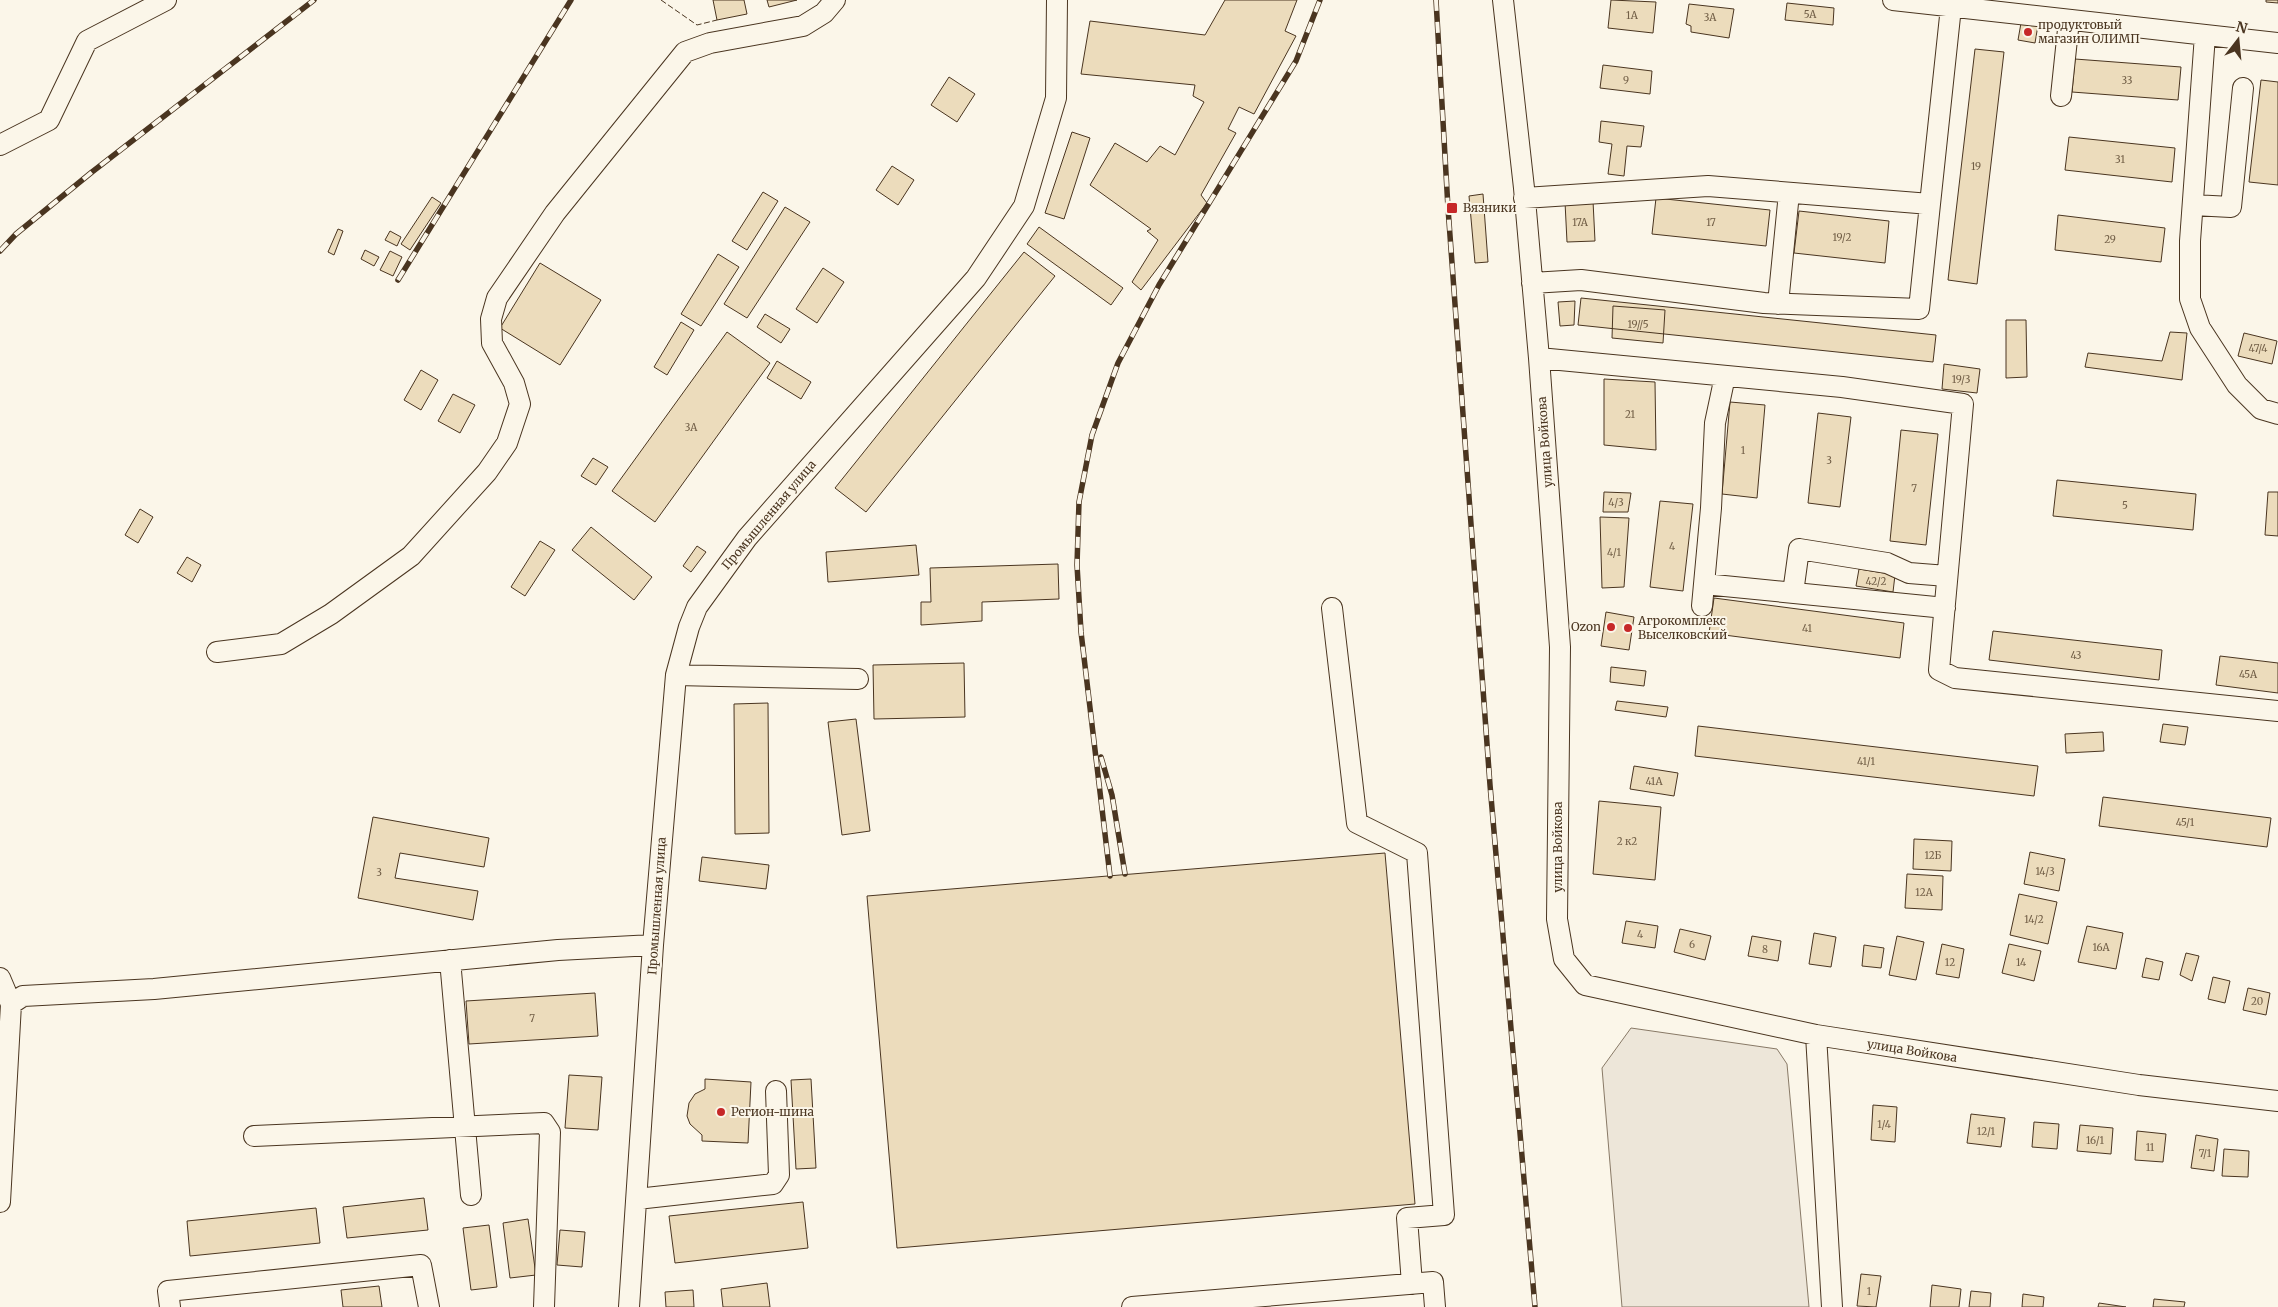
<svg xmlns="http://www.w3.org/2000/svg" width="2278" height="1307" font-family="Merriweather,serif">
	<rect width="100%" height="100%" fill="#fbf6e9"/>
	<path fill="#ede6d9" stroke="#887966" d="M1631,1028L1777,1049L1787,1064L1809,1307H1622L1602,1068Z"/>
	<path fill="#ecdcbc" stroke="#4a3520" d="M713,0H744L747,14L717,20Z
		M767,0H797L769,7Z
		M1225,0H1297L1285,31L1296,36L1254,114L1239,107L1228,129L1236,133L1201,195L1207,203L1141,290L1132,282L1158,240L1147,231L1151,229L1090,185L1115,143L1147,162L1160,146L1175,155L1204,102L1193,96L1195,85L1081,74L1090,21L1205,35Z
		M1611,0L1656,2L1653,33L1608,28Z
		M2266,0H2278V3L2266,2Z
		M1787,3L1834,8L1833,25L1785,20Z
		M1689,4L1734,9L1729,38L1691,32V26L1686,24Z
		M2021,23L2038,25L2035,43L2018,40Z
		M1975,49L2004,52L1977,284L1948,280Z
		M2075,59L2181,67L2178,100L2072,92Z
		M1603,65L1652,71L1650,94L1600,88Z
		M949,77L975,94L957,122L931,105Z
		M2261,80L2278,82V185L2249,182Z
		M1601,121L1644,126L1641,147L1627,146L1624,176L1608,174L1612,144L1599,142Z
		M1072,132L1090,138L1064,219L1045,213Z
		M2069,137L2175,148L2172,182L2065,170Z
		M892,166L914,180L898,205L876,190Z
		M763,192L778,201L747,250L732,241Z
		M1483,194L1488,262L1475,263L1469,196Z
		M432,197L441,203L410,250L401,244Z
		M1656,198L1770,210L1766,246L1652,234Z
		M1593,201L1595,241L1567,242L1565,202Z
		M785,207L810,222L747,318L724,304Z
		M1799,211L1889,221L1885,263L1794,253Z
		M2058,215L2165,228L2161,262L2055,250Z
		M1039,227L1123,288L1111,305L1027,244Z
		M338,229L343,231L334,255L328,252Z
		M390,231L401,237L397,246L385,240Z
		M365,250L379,257L374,266L361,259Z
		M390,251L402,257L393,276L380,270Z
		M1024,252L1055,276L866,512L835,488Z
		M718,254L739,267L701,326L681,314Z
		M540,263L601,300L560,365L500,328Z
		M823,268L844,282L817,323L796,309Z
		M1581,298L1936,335L1933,362L1578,325Z
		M1575,301L1574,325L1560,326L1558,302Z
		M1613,306L1665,310L1663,343L1612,338Z
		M765,314L790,329L781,343L757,327Z
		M2006,320H2026L2027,377L2006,378Z
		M681,322L694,330L667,375L654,367Z
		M727,332L770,363L655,522L612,491Z
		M2170,332L2187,333L2182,380L2085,367L2088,353L2162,361Z
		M2244,333L2277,341L2272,364L2238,356Z
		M777,361L811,382L801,399L767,378Z
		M1944,364L1980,369L1977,393L1942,389Z
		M421,370L438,380L421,410L404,400Z
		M1604,379L1655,382L1656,450L1604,445Z
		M453,394L475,405L460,433L438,421Z
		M1730,402L1765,405L1757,498L1722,494Z
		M1818,413L1851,417L1840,507L1808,503Z
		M1901,430L1938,434L1926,545L1890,541Z
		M593,458L608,467L596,485L581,476Z
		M2057,480L2196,494L2193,530L2053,516Z
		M1604,492L1631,493L1628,512H1603Z
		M2268,492H2278V536L2265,535Z
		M1660,501L1693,504L1683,591L1650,587Z
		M140,509L153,517L138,543L125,535Z
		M1600,517L1629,518L1624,587L1602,588Z
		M591,527L652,577L634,600L572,550Z
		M540,541L555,550L525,596L511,587Z
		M916,545L919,575L828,582L826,552Z
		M697,546L706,552L691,572L683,566Z
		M187,557L201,565L192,582L177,573Z
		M1058,564L1059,599L982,602V621L921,625V602H931L930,568Z
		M1859,569L1895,575L1893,592L1856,586Z
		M1714,598L1904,623L1900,658L1709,633Z
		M1606,612L1634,617L1629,650L1601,646Z
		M1993,631L2162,650L2159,680L1989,660Z
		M2220,656L2278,663V693L2216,685Z
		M964,663L965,717L874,719L873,665Z
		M1611,667L1646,671L1644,686L1610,682Z
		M1617,701L1668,707L1666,717L1615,710Z
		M768,703L769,833L735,834L734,704Z
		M856,719L870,831L842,835L828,722Z
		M2163,724L2188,727L2185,745L2160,742Z
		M1698,726L2038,766L2034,796L1695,756Z
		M2103,732L2104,751L2066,753L2065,734Z
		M1634,766L1678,773L1674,796L1630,789Z
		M2103,797L2271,818L2267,847L2099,826Z
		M1599,801L1661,807L1655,880L1593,874Z
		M373,817L489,838L484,867L400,853L395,878L478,891L473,920L358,898Z
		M1914,839L1952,841L1951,871L1913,869Z
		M2030,852L2065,859L2059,891L2024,884Z
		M1385,853L1415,1204L897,1248L867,896Z
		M702,857L769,865L766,889L699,881Z
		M1907,874L1943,876L1942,910L1905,908Z
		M2019,894L2057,902L2048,944L2010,935Z
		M1626,921L1658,926L1655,948L1622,943Z
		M2087,926L2123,933L2116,969L2078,962Z
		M1680,929L1711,936L1705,960L1674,952Z
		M1814,933L1836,937L1831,967L1809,964Z
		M1752,936L1781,941L1778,961L1748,956Z
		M1897,936L1924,942L1916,980L1889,975Z
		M1942,944L1964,949L1959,978L1936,974Z
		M2009,944L2041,951L2034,981L2002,973Z
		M1864,945L1884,948L1881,968L1862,966Z
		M2186,953L2199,956L2192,981L2180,975Z
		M2146,958L2163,962L2159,980L2142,977Z
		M2213,977L2230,981L2225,1003L2208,999Z
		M2248,988L2270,993L2266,1015L2243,1010Z
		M595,993L598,1036L469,1044L466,1001Z
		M569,1075L602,1077L598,1130L565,1128Z
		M705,1079L751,1082L748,1143L702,1141V1135L690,1124L687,1116L689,1103L695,1094L705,1089Z
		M811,1079L816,1168L796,1169L791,1080Z
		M1873,1105L1897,1107L1895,1142L1871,1140Z
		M1971,1114L2005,1118L2001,1147L1967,1143Z
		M2034,1122L2059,1124L2057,1149L2032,1147Z
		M2080,1125L2113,1128L2111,1154L2077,1151Z
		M2137,1131L2166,1134L2163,1162L2135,1160Z
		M2196,1135L2218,1139L2214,1171L2191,1168Z
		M2224,1149L2249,1151L2248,1177L2222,1176Z
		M424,1198L428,1230L347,1238L343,1207Z
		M803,1202L808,1248L675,1263L669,1216Z
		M316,1208L320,1243L190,1256L187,1221Z
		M528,1219L536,1275L510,1278L503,1223Z
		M489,1225L497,1287L471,1290L463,1228Z
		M560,1230L585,1232L582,1267L557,1265Z
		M1861,1274L1881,1276L1876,1307L1857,1306Z
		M767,1283L770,1307H723L721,1289Z
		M1932,1285L1961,1289L1959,1307H1930Z
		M379,1286L382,1307H343L341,1290Z
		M693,1290L694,1307H666L665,1292Z
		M1971,1291L1991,1293L1990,1307H1969Z
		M2023,1294L2044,1297L2043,1307H2022Z
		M2154,1299L2185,1302L2184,1307H2153Z
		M2099,1303L2126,1307H2098Z"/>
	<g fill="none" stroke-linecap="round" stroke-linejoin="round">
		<defs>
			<path id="minor" d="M1503,0L1524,188L1539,358L1560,647L1557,919L1564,959L1585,985L1816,1035L2139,1085L2278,1101
				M1893,0L2278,43
				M2205,35L2190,241V299L2200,328L2237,385L2261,409L2278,414
				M2061,96L2069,20
				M0,145L49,120L87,41L166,0
				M1524,198L1708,186L1930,204L1951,7
				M2193,205L2231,207L2243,88
				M1532,283L1581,280L1764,303L1919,309L1930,204
				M1778,304L1789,193
				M1539,358L1842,387L1963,404L1939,670L1955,678L2278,711
				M1704,584L1945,608
				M1793,593L1799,549L1887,563L1909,573L1947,576
				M1702,606L1711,508L1715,423L1725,376
				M1332,608L1357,823L1417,853L1444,1215L1407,1218L1412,1284
				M217,652L281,644L331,614L411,556L487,472L507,443L520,404L514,383L492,343L491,319L497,298L555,213L685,52L710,43L803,26L824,13L835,0
				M676,675L858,679
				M450,960L471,1195
				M0,978L11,1004
				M1816,1035L1832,1307
				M254,1136L544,1123L550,1132L544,1307
				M637,1199L773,1184L779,1175L776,1091
				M0,1202L11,1004L23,996L154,989L558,950L653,945
				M170,1307L168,1291L421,1265L429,1307
				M629,1307L653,945L676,675L689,627L697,607L747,538L976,278L1024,206L1056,98L1057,0
				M1132,1307L1433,1282L1435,1307"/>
		</defs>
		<use href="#minor" stroke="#4a3520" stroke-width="22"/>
		<use href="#minor" stroke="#fbf6e9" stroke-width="20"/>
		<defs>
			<path id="rail" d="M1436,0L1448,208L1490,785L1535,1307
				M0,251L16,234L92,172L314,0
				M398,280L571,0
				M1101,757L1112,795L1125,874
				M1110,876L1081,632L1077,565L1079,502L1092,435L1118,363L1159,285L1296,61L1320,0"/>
		</defs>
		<use href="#rail" stroke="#4a3520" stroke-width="5.5"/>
		<use href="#rail" stroke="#fbf6e9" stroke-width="4" stroke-dasharray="11" stroke-linecap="butt"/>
		<path stroke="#4a3520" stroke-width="1" stroke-dasharray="6 2.5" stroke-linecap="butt" d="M661,0L697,25L717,20"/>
	</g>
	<g fill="#c62828" stroke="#fbf6e9" stroke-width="2">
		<circle cx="2028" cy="32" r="5"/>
		<rect x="1446" y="202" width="12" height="12" rx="2.5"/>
		<circle cx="1611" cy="627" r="5"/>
		<circle cx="1628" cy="628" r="5"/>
		<circle cx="721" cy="1112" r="5"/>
	</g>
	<g text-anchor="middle" stroke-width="4" stroke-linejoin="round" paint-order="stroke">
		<g font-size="10" fill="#725f47">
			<text x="1810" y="18">5А</text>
			<text x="1632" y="19">1А</text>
			<text x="1710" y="21">3А</text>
			<text x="1626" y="84">9</text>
			<text x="2127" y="84">33</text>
			<text x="2120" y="163">31</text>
			<text x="1976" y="170">19</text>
			<text x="1580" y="226">17А</text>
			<text x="1711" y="226">17</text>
			<text x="1842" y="241">19/2</text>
			<text x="2110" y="243">29</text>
			<text x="1638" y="328">19//5</text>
			<text x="2258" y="352">47/4</text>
			<text x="1961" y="383">19/3</text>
			<text x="1630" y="418">21</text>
			<text x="691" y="431">3А</text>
			<text x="1743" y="454">1</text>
			<text x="1829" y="464">3</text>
			<text x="1914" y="492">7</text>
			<text x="1616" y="506">4/3</text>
			<text x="2125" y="509">5</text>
			<text x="1672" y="550">4</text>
			<text x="1614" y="556">4/1</text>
			<text x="1876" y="585">42/2</text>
			<text x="1807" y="632">41</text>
			<text x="2076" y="659">43</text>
			<text x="2248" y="678">45А</text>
			<text x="1866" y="765">41/1</text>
			<text x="1654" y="785">41А</text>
			<text x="2185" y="826">45/1</text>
			<text x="1627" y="845">2 к2</text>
			<text x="1933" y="859">12Б</text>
			<text x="2045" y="875">14/3</text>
			<text x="379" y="876">3</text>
			<text x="1924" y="896">12А</text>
			<text x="2034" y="923">14/2</text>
			<text x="1640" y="938">4</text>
			<text x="1692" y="948">6</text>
			<text x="2101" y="951">16А</text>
			<text x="1765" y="953">8</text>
			<text x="1950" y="966">12</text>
			<text x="2021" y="966">14</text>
			<text x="2257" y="1005">20</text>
			<text x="532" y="1022">7</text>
			<text x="1884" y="1128">1/4</text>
			<text x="1986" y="1135">12/1</text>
			<text x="2095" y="1144">16/1</text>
			<text x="2150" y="1151">11</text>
			<text x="2205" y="1157">7/1</text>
			<text x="1869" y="1295">1</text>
		</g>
		<g font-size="12" fill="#4a3520" stroke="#fbf6e9" text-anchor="start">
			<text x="2038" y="29">продуктовый<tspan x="2038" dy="14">магазин ОЛИМП</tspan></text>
			<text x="1463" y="212">Вязники</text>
			<text x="1638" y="625">Агрокомплекс<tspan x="1638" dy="14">Выселковский</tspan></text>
			<text x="1601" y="631" text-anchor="end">Ozon</text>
			<text x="731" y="1116">Регион-шина</text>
		</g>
		<g font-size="12" fill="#4a3520" stroke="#fbf6e9">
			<text transform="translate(1545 442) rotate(-94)" y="4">улица Войкова</text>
			<text transform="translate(769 515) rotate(-50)" y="4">Промышленная улица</text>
			<text transform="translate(1558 847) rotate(-90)" y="4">улица Войкова</text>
			<text transform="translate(657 906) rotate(-86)" y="4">Промышленная улица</text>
			<text transform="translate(1912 1051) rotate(9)" y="4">улица Войкова</text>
		</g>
	</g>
	<g transform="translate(2238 40) rotate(16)" stroke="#fbf6e9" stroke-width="4" paint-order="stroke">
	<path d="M0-4L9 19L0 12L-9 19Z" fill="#4a3520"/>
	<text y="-8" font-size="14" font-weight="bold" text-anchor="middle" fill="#4a3520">N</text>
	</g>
</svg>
